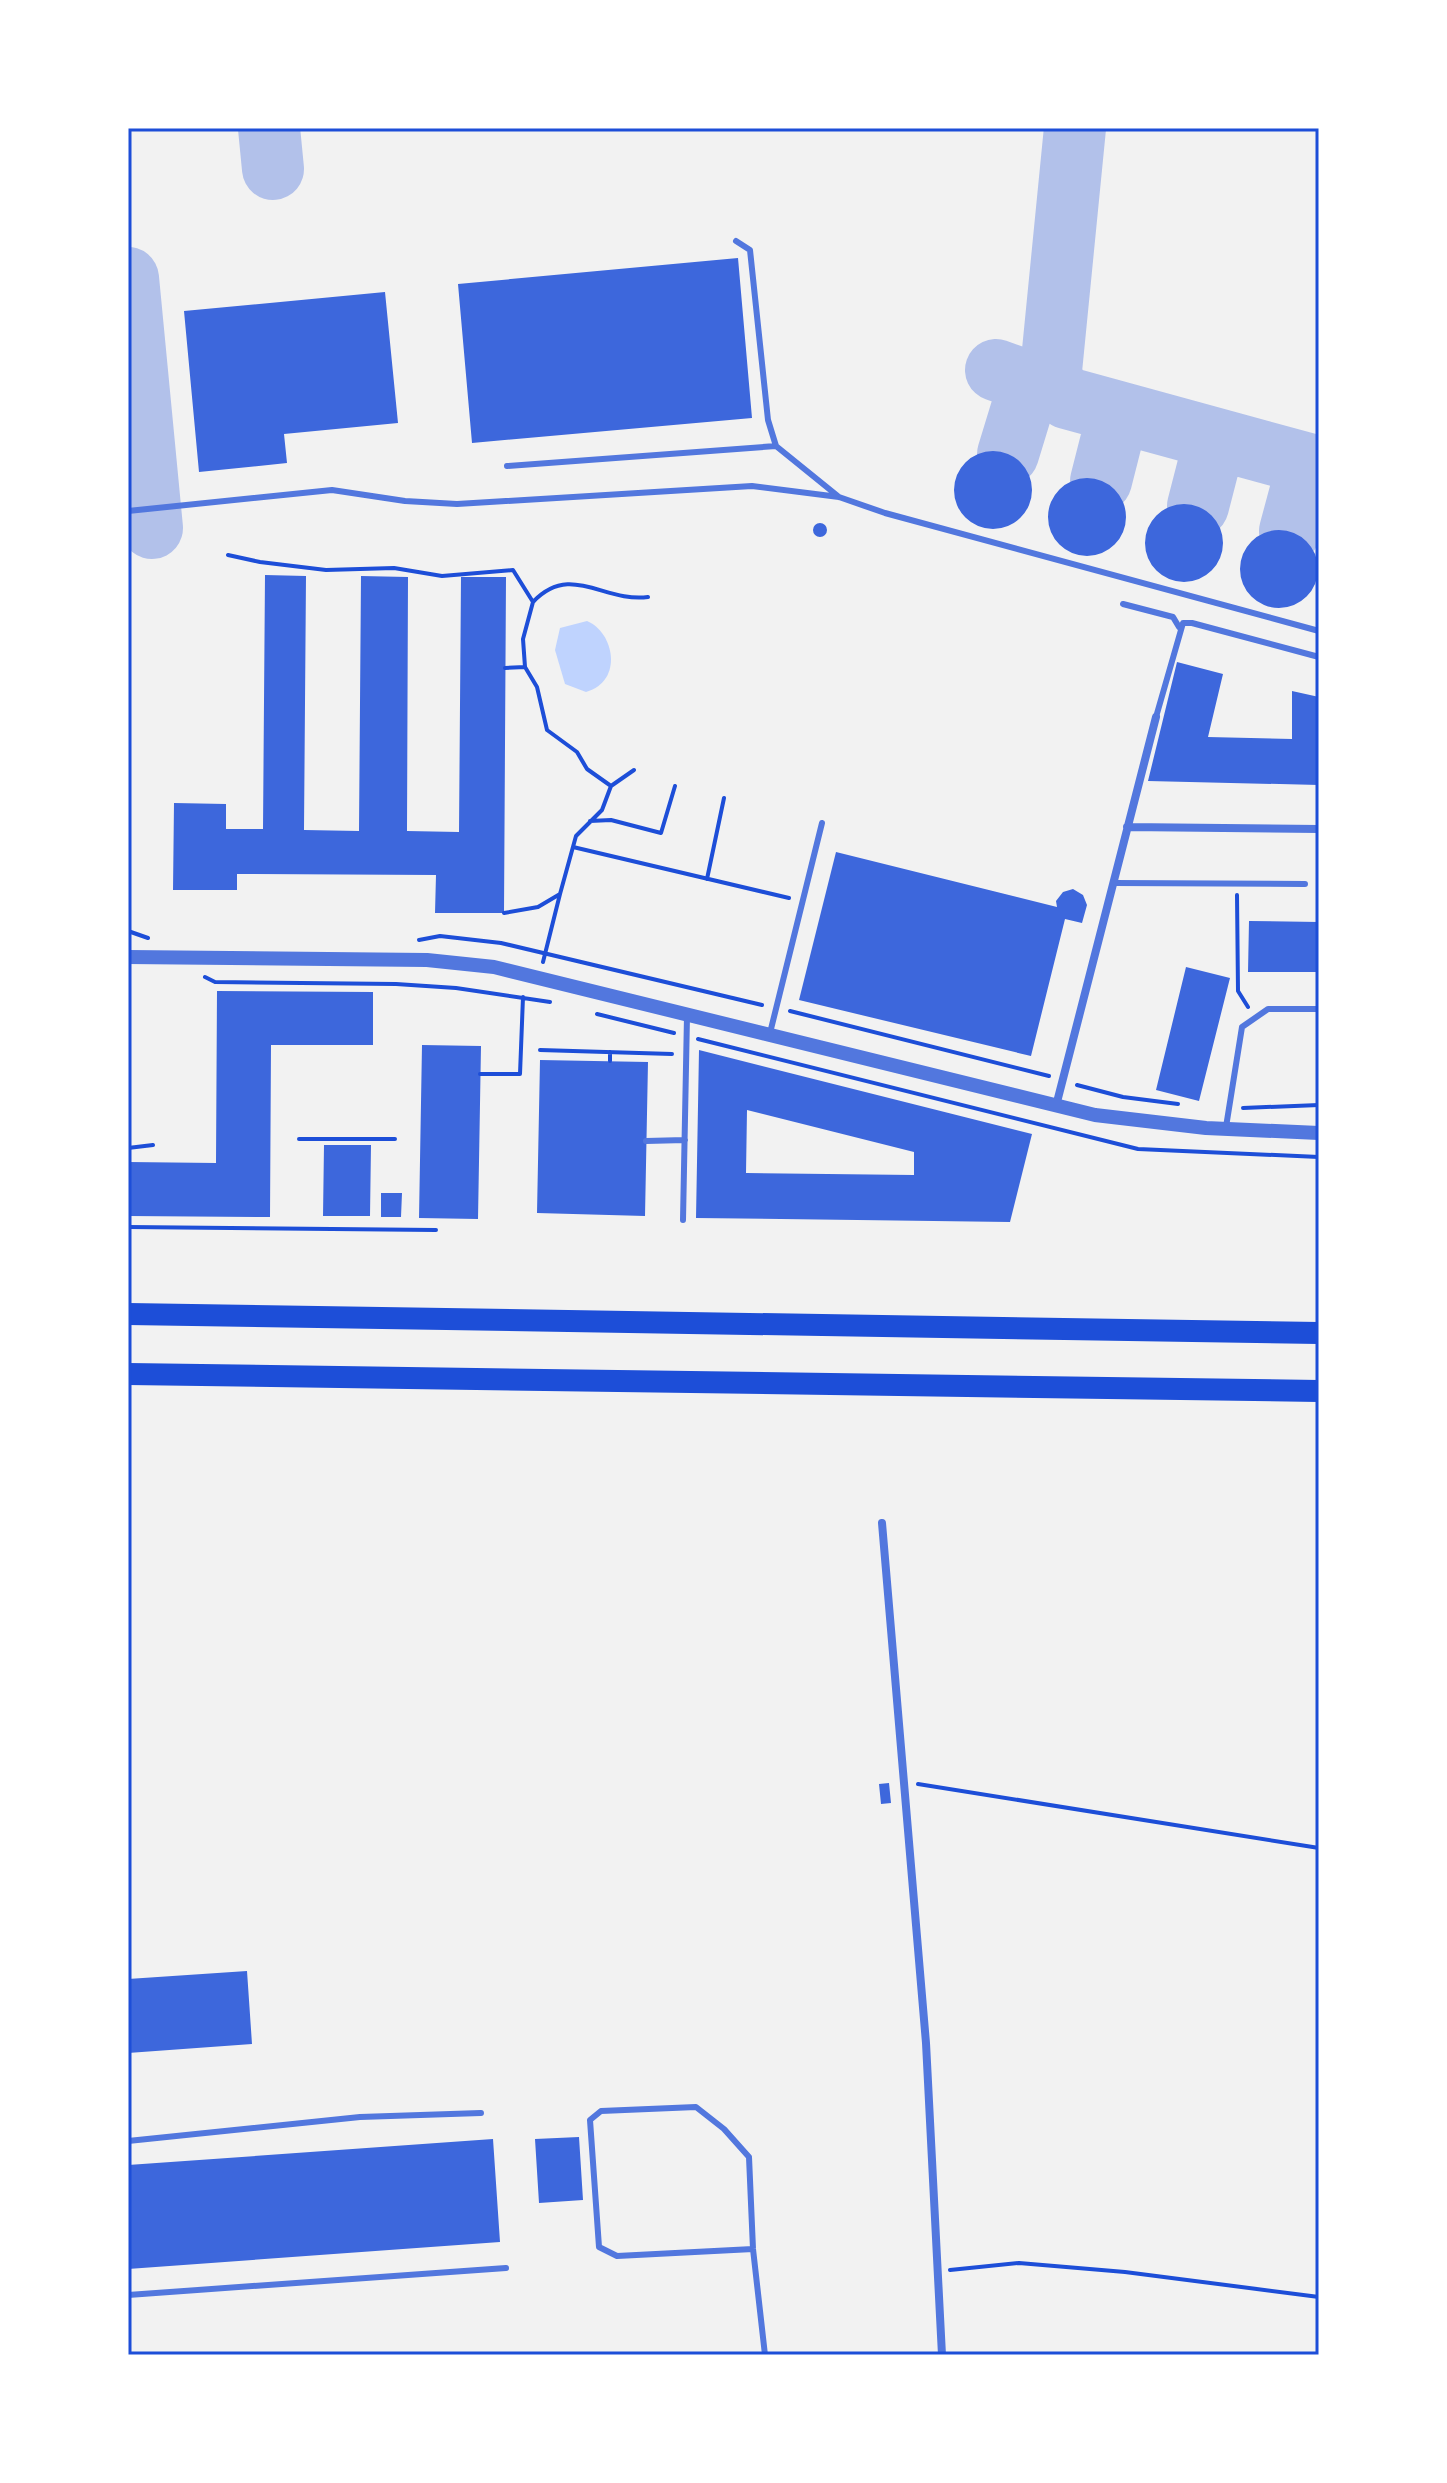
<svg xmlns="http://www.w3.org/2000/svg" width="1447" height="2483" font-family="'Noto Sans',sans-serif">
	<rect width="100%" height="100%" fill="#f2f2f2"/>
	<path fill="#bfd3fe" d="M587,621C614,632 624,681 586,692L565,684L555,650L560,628Z"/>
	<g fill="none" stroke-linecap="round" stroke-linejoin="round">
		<path stroke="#b2c1ea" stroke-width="62" d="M269,128L273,169
			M128,278L152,528
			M996,370L1030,382L1050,381L1067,398L1319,467
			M1050,381L1075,128
			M1008,454L1030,382
			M1101,481L1118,414
			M1198,506L1215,440
			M1290,531L1308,464"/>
	</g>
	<path fill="#3d67dc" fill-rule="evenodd" d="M738,258L752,418L472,443L458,284Z
		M385,292L398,423L284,434L287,463L199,472L184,311Z
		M954 490a39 39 0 1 1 78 0a39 39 0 1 1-78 0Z
		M1048 517a39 39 0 1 1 78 0a39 39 0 1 1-78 0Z
		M1145 543a39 39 0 1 1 78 0a39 39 0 1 1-78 0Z
		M813 530a7 7 0 1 1 14 0a7 7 0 1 1-14 0Z
		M1240 569a39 39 0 1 1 78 0a39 39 0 1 1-78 0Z
		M265,575L306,576L304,830L359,831L361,576L408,577L407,831L459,832L461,577H506L504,913H435L436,875L237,874V890H173L174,803L226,804V829H263Z
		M1177,662L1223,674L1208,737L1292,739V691L1319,697V785L1148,781Z
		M836,852L1057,907L1056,901L1063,892L1073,889L1083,895L1087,905L1082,923L1065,919L1031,1056L799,1000Z
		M1249,921L1319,922V972H1248Z
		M1186,967L1230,978L1199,1101L1156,1090Z
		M217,991L373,992V1045H271L270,1217L128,1216V1162L216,1163Z
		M422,1045L481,1046L478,1219L419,1218Z
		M699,1050L1032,1134L1010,1222L696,1218ZM747,1110L914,1152V1175L746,1173Z
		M540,1060L648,1062L645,1216L537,1213Z
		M324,1145H371L370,1216H323Z
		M381,1193H402L401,1217H381Z
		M889,1783L891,1803L881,1804L879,1784Z
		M247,1971L252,2044L128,2053V1979Z
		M579,2137L583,2200L539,2203L535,2139Z
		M493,2139L500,2242L128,2269V2165Z"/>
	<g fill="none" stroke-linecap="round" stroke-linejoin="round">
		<path stroke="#1d4ed8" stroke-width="4" d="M228,555L260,562L326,570L394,568L442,576L513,570L533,602L523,639L525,667L505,668
			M533,602C571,562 604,603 648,597
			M611,786L634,770
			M590,821L611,820L661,833L675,786
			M573,847L789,898
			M707,879L724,798
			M1237,895L1238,991L1248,1007
			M504,913L538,907L560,894L576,836L602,810L611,786L587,769L577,752L547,730L537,687L525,667
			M128,931L148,938
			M419,940L440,936L501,943L762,1005
			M543,962L560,894
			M205,977L215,982L396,984L456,988L550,1002
			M790,1011L1049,1076
			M597,1014L674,1033
			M698,1039L1138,1149L1319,1157
			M540,1050L672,1054
			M610,1052V1061
			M480,1074H520L523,997
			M1077,1085L1123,1097L1178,1104
			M1243,1108L1319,1105
			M299,1139H395
			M128,1148L153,1145
			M128,1227L436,1230
			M918,1784L1319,1848
			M950,2270L1019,2263L1125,2272L1319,2297"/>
		<path stroke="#5277de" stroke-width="6" d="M736,241L750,250L768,420L776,446
			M507,466L776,446L839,497
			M128,511L332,490L405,501L457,504L752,486L839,497L885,513L1319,631
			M1123,604L1173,617L1179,627
			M1156,717L1183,623H1192L1319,657
			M1114,883L1305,884
			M770,1033L822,823
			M1226,1127L1242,1027L1268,1009H1319
			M646,1141L685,1140
			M683,1220L687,1016
			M128,2141L360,2117L481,2113
			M753,2249L617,2256L599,2247L590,2120L601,2111L696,2107L724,2129L749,2157L753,2249L765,2355
			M128,2295L506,2268"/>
		<path stroke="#5277de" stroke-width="8" d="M1127,827L1319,829
			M1056,1106L1156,717
			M882,1523L926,2043L942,2355"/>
		<path stroke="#5277de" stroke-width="14" d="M128,957L427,960L494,967L1095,1115L1206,1128L1319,1133"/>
		<path stroke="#1d4ed8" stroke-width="22" d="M128,1314L1319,1333
			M128,1374L1319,1391"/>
	</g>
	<rect width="1447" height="2483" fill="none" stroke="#ffffff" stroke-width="260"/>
	<rect x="130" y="130" width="1187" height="2223" fill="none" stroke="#1d4ed8" stroke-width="3"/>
</svg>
